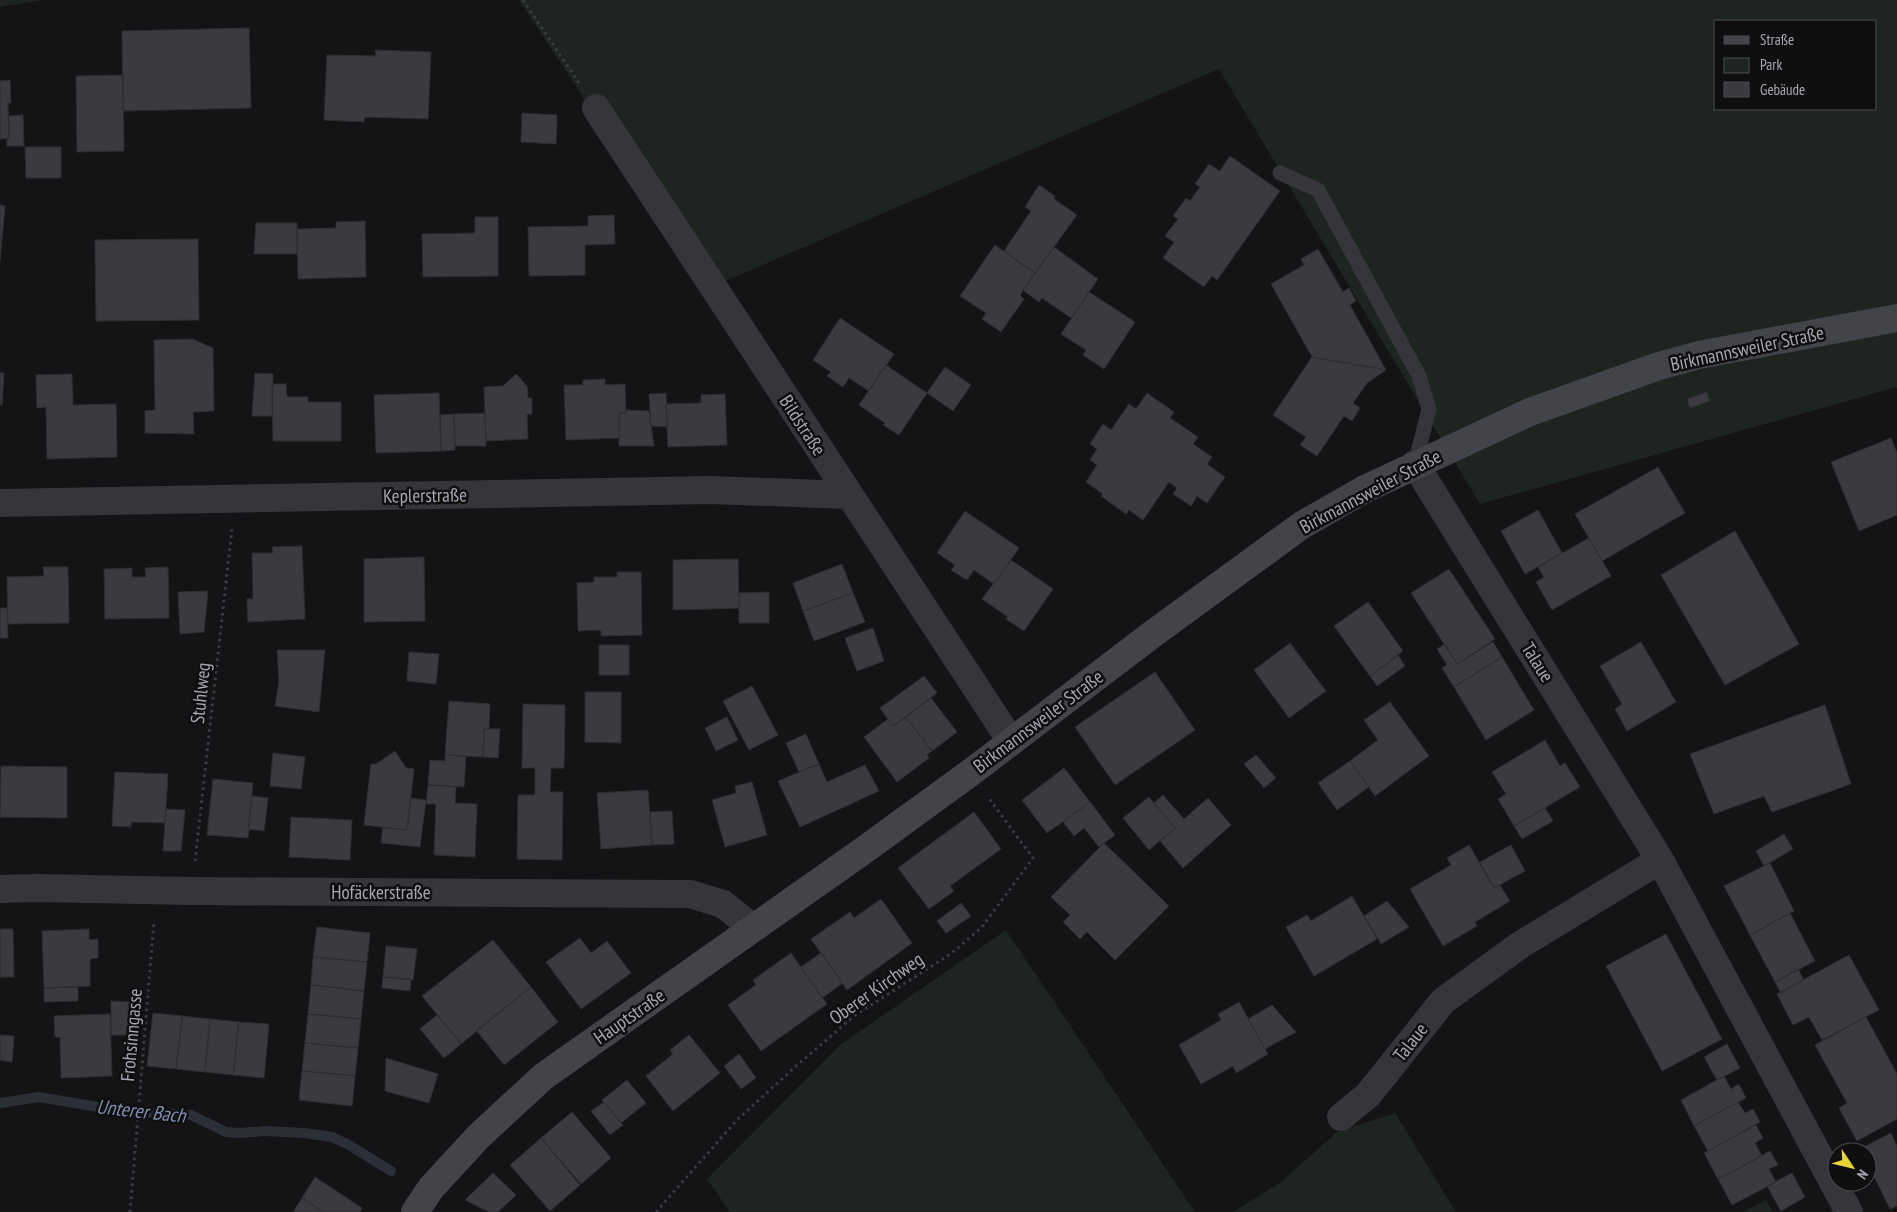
<svg xmlns="http://www.w3.org/2000/svg" width="1897" height="1212" font-family="'PT Sans Narrow',sans-serif">
	<rect width="100%" height="100%" fill="#141315"/>
	<path fill="#1e2520" fill-rule="evenodd" d="M0,0H44L0,7Z
		M519,0H1897V387L1480,504L1219,69L709,288ZM1716,21H1876V109H1716Z
		M1006,930L1195,1212H730L707,1179L840,1045Z
		M1395,1113L1456,1212H1233L1281,1182L1337,1132Z
		M1766,1200L1773,1212H1743Z"/>
	<g fill="none" stroke-linecap="round" stroke-linejoin="round">
		<path stroke="#2a2f38" stroke-width="10" d="M0,1103L39,1097L122,1111L191,1115L226,1132L239,1133L266,1131L304,1133L332,1137L349,1145L391,1171"/>
	</g>
	<path fill="#3b3b3f" stroke="#2e2e31" d="M249,28L251,108L123,111L122,31Z
		M375,50L431,52L428,119L365,117L364,122L324,120L327,55L376,56Z
		M123,75L124,151L77,152L76,76Z
		M10,80L11,103H8L9,138L0,139V81Z
		M522,113L557,115L556,144L521,142Z
		M23,115L24,146H7V138H9V116Z
		M25,147H61V178H26Z
		M1230,156L1280,191L1217,280L1212,276L1204,287L1163,258L1174,242L1165,236L1178,219L1173,216L1186,198L1190,201L1200,187L1195,184L1209,164L1220,171Z
		M1039,185L1055,196L1054,199L1077,215L1035,273L1004,251L1031,211L1025,207Z
		M0,205L5,206L0,261Z
		M614,215L615,244L585,245V275L529,276L528,227L588,226V216Z
		M475,217H498V276L423,277L422,234L475,233Z
		M365,221L366,277L298,279L297,229L336,228V222Z
		M256,223H297V254H254Z
		M198,239L199,320L96,321L95,240Z
		M995,245L1035,273L1020,295L1024,299L1001,332L982,319L986,313L960,296Z
		M1054,247L1098,279L1071,318L1042,298L1039,302L1023,290Z
		M1318,249L1343,292L1349,288L1356,301L1350,305L1386,370L1312,357L1271,284L1304,265L1301,259Z
		M1089,292L1135,322L1104,369L1083,355L1086,350L1061,334Z
		M840,318L894,354L869,391L849,378L843,387L827,376L831,372L813,360Z
		M192,339L213,348L214,411L193,412L194,434L145,433V411L155,410L154,340Z
		M1312,357L1386,370L1367,383L1353,403L1360,408L1352,421L1344,416L1317,456L1300,445L1306,437L1273,415Z
		M886,365L927,393L899,435L883,425L885,423L859,405Z
		M945,367L971,385L953,411L927,393Z
		M0,373H4L2,405H0Z
		M255,373L273,374L272,416H252Z
		M72,374L73,405L116,404L117,457L47,459L46,407L37,408L36,375Z
		M516,374L527,386L528,398H532V414H527L528,439L486,441L484,387L503,386Z
		M605,379V385L625,384L626,413H619L620,438L566,440L564,385H583V380Z
		M272,384H286L287,397H308V402H341V441H273Z
		M1707,392L1710,401L1690,408L1687,399Z
		M439,393L441,451L376,453L374,395Z
		M666,393L667,427L651,426L649,394Z
		M1147,393L1174,412L1170,418L1198,437L1193,444L1212,457L1207,464L1225,477L1207,503L1197,496L1191,506L1173,494L1177,488L1169,482L1143,520L1129,510L1126,514L1101,496L1103,494L1086,482L1097,465L1090,460L1097,449L1090,444L1103,424L1111,430L1129,404L1136,409Z
		M725,394L727,445L668,447L666,404L701,403V395Z
		M626,410L649,411L654,446H619V413H626Z
		M485,413L486,446H455L454,414Z
		M454,414L455,450L441,451L440,415Z
		M1891,438L1897,453V515L1859,531L1831,462Z
		M1658,467L1685,513L1602,561L1575,514Z
		M1538,510L1562,553L1525,574L1501,531Z
		M965,511L1019,548L994,584L974,570L967,580L951,570L955,565L937,553Z
		M1735,531L1799,644L1725,685L1661,575Z
		M1589,538L1611,576L1552,610L1536,582L1544,577L1538,567Z
		M302,546L305,619L248,622L247,599H253L252,553H273L272,547Z
		M424,557L425,621L364,622V559Z
		M738,559L739,608L673,610V560Z
		M1011,560L1053,589L1024,631L1006,619L1008,617L982,599Z
		M842,564L853,593L803,611L793,583Z
		M43,567H68L69,623L8,624L7,577L44,576Z
		M168,567L169,618L105,619L104,569L132,568V577H146L145,568Z
		M1449,569L1495,639L1457,664L1411,593Z
		M617,572H641L642,635L601,636V630L578,631L577,583L594,582V577H617Z
		M208,591L204,632L180,634L178,592Z
		M769,592V623H739V593Z
		M853,593L865,622L814,641L803,611Z
		M1368,602L1403,651L1370,676L1334,626Z
		M0,608H7L8,638H0Z
		M873,628L884,661L857,671L845,638Z
		M1493,642L1502,657L1454,687L1442,668L1447,665L1437,649L1445,644L1457,664Z
		M1641,642L1676,702L1627,731L1615,709L1622,704L1600,666Z
		M1290,643L1326,691L1289,718L1254,670Z
		M599,645H629V675H599Z
		M277,650H325L319,712L275,706L279,681Z
		M409,652L439,654L436,684L407,681Z
		M1398,655L1405,666L1377,686L1370,676Z
		M1502,657L1534,710L1486,740L1454,687Z
		M1155,672L1195,730L1115,785L1075,727Z
		M924,676L937,693L893,726L880,708Z
		M752,686L778,735L749,750L723,701Z
		M585,692H621V743L585,742Z
		M931,698L957,732L932,751L906,717Z
		M449,701L490,704L489,729H484L483,757L445,755Z
		M1390,702L1429,756L1375,796L1350,761L1378,740L1364,720Z
		M523,704L565,705L564,768H551L550,792H563L562,860L517,859L518,795H535V768H522Z
		M1825,705L1851,784L1772,812L1764,796L1714,814L1690,754Z
		M727,717L738,740L716,751L705,728Z
		M906,717L932,751L927,755L929,758L897,782L864,737L888,719L893,726Z
		M484,729H500L498,758L483,757Z
		M806,734L819,764L799,772L786,743Z
		M1545,740L1560,766L1565,763L1580,787L1514,826L1498,799L1506,794L1492,772Z
		M395,751L406,768L414,769L407,830L364,825L371,764H376Z
		M273,753L305,757L301,789L270,786Z
		M445,755L466,756L464,787L428,785L430,760L445,761Z
		M1256,755L1276,778L1264,788L1244,764Z
		M1350,761L1369,787L1337,810L1318,783Z
		M819,764L827,782L865,765L879,791L800,827L778,781Z
		M1,766L67,767V818L0,817Z
		M1064,768L1090,802L1047,833L1022,800Z
		M115,772L168,774L165,823L131,822V827L112,826Z
		M213,779L253,783L248,838L207,835Z
		M752,782L767,835L725,847L712,800L736,793L735,786Z
		M428,785L456,787L455,803L477,804L475,857L434,855L436,804H426Z
		M648,790L652,845L601,849L597,793Z
		M1163,795L1184,819L1208,798L1231,825L1183,868L1160,841L1175,828L1154,803Z
		M252,796L268,798L264,831L248,829Z
		M1149,797L1175,828L1149,850L1123,818Z
		M411,798L426,800L420,847L381,843L383,827L407,830Z
		M1090,802L1115,835L1099,847L1084,828L1074,836L1063,822Z
		M1545,808L1553,821L1522,839L1514,826Z
		M166,809L185,810L181,851H163Z
		M672,811L674,844L652,845L650,812Z
		M974,812L1001,849L950,886L954,891L929,909L898,868Z
		M291,817L352,820L350,860L289,857Z
		M1784,834L1793,849L1764,866L1756,851Z
		M1104,843L1169,906L1115,960L1087,932L1080,939L1063,922L1070,915L1051,897Z
		M1469,845L1494,888L1500,885L1510,901L1475,922L1477,926L1443,946L1410,889L1451,865L1447,858Z
		M1511,845L1525,871L1494,888L1480,862Z
		M1770,863L1794,911L1750,935L1724,886Z
		M1352,896L1377,939L1314,976L1286,927L1307,915L1311,921Z
		M881,899L912,943L847,990L811,939L850,912L854,918Z
		M1387,901L1409,927L1381,944L1364,916Z
		M961,903L971,916L946,933L937,921Z
		M1790,913L1815,961L1775,982L1750,935Z
		M317,927L370,933L367,962L313,957Z
		M0,929H13L14,977H0Z
		M89,929V940L98,939V958L90,959V986L44,988L42,931Z
		M1666,934L1722,1039L1662,1071L1606,966Z
		M580,938L591,953L607,941L631,973L581,1009L546,962Z
		M493,940L531,987L461,1044L422,996Z
		M386,946L417,949L413,980L383,977Z
		M791,953L827,1004L761,1051L728,1005L756,985L753,980Z
		M821,953L843,983L822,998L801,967Z
		M1849,955L1879,1010L1822,1040L1809,1017L1793,1025L1777,994Z
		M313,957L367,962L364,991L311,985Z
		M1798,969L1804,980L1781,993L1775,982Z
		M383,977L411,979L410,991L382,988Z
		M311,985L364,991L361,1019L308,1014Z
		M78,987V1001L44,1002V988Z
		M531,987L558,1022L504,1065L476,1030Z
		M111,1001L133,1002L130,1035H111Z
		M1239,1002L1268,1054L1236,1073L1233,1066L1201,1084L1179,1045L1221,1020L1218,1014Z
		M1272,1005L1296,1032L1265,1049L1248,1019Z
		M153,1013L182,1016L176,1069L147,1066Z
		M110,1014L112,1076L61,1078L60,1037H55L54,1016Z
		M308,1014L361,1019L358,1048L305,1043Z
		M437,1015L461,1044L444,1058L420,1029Z
		M182,1016L210,1019L205,1072L176,1069Z
		M1866,1017L1897,1074V1119L1857,1141L1839,1108L1847,1103L1815,1045Z
		M210,1019L239,1022L233,1075L205,1072Z
		M239,1022L269,1024L264,1078L233,1075Z
		M0,1035L14,1036L12,1062L0,1060Z
		M689,1035L720,1073L673,1111L646,1076L673,1054L670,1050Z
		M305,1043L358,1048L355,1076L302,1071Z
		M1727,1044L1740,1068L1717,1080L1704,1057Z
		M739,1054L756,1078L741,1089L724,1066Z
		M386,1058L438,1074L429,1103L385,1091Z
		M302,1071L355,1076L352,1106L299,1100Z
		M1724,1076L1731,1089L1739,1084L1746,1098L1694,1126L1681,1100Z
		M627,1080L646,1103L621,1123L602,1100Z
		M604,1102L623,1125L610,1135L591,1111Z
		M1738,1102L1745,1113L1753,1109L1760,1122L1708,1151L1694,1126Z
		M572,1112L611,1158L581,1184L541,1138Z
		M1756,1125L1763,1138L1755,1143L1762,1156L1718,1179L1704,1153Z
		M1891,1133L1897,1146V1206L1890,1209L1867,1162V1152H1862L1860,1149Z
		M541,1138L580,1185L550,1211L510,1165Z
		M1770,1151L1778,1165L1769,1169L1776,1182L1732,1205L1718,1179Z
		M493,1173L516,1195L498,1212H489L465,1200Z
		M1792,1173L1805,1197L1781,1211L1767,1186Z
		M315,1177L362,1208L360,1212H323L302,1198Z
		M302,1198L323,1212H293Z"/>
	<g fill="none" stroke-linecap="round" stroke-linejoin="round">
		<path stroke="#3b3b41" stroke-width="3" stroke-dasharray="2.5 4" stroke-linecap="butt" d="M523,0L579,83
			M195,861L232,529
			M130,1212L154,921
			M656,1212L736,1121L795,1067L854,1016L952,953L982,927L1033,858L988,797"/>
		<path stroke="#35353a" stroke-width="15" d="M1280,173L1318,190L1419,376L1429,409L1415,464"/>
		<path stroke="#35353a" stroke-width="28" d="M596,108L1011,741
			M1415,464L1660,860L1849,1212
			M0,503L711,490L849,495
			M0,889L37,888L192,891L690,894L723,904L753,928
			M1341,1117L1368,1095L1443,1001L1520,945L1660,860"/>
		<path stroke="#43434a" stroke-width="28" d="M415,1212L431,1188L479,1136L544,1076L867,848L970,773L1154,633L1302,525L1365,489L1530,412L1659,366L1699,355L1897,318"/>
	</g>
	<g text-anchor="middle" stroke-width="5" stroke-linejoin="round" paint-order="stroke">
		<g font-size="19" fill="#a6a7b5" stroke="#0f0f10">
			<text transform="translate(1747 348) rotate(-12)" y="7">Birkmannsweiler Straße</text>
			<text transform="translate(803 425) rotate(57)" y="7">Bildstraße</text>
			<text transform="translate(1370 491) rotate(-28)" y="7">Birkmannsweiler Straße</text>
			<text transform="translate(425 495) rotate(-1)" y="7">Keplerstraße</text>
			<text transform="translate(1538 662) rotate(58)" y="7">Talaue</text>
			<text transform="translate(200 693) rotate(-84)" y="7">Stuhlweg</text>
			<text transform="translate(1038 721) rotate(-37)" y="7">Birkmannsweiler Straße</text>
			<text x="381" y="899">Hofäckerstraße</text>
			<text transform="translate(876 988) rotate(-35)" y="7">Oberer Kirchweg</text>
			<text transform="translate(629 1016) rotate(-35)" y="7">Hauptstraße</text>
			<text transform="translate(131 1035) rotate(-85)" y="7">Frohsinngasse</text>
			<text transform="translate(1410 1042) rotate(-52)" y="7">Talaue</text>
		</g>
		<g font-size="20" font-style="italic" fill="#7e8daf" stroke="#0f0f10">
			<text transform="translate(141 1111) rotate(6)" y="7">Unterer Bach</text>
		</g>
	</g>
	<rect x="1714" y="20" width="162" height="90" fill="#0f0f10" stroke="#4b4c52"/>
	<rect x="1724" y="36" width="25" height="8" fill="#43434a" stroke="#4b4c52"/>
	<text x="1760" y="45" font-size="15" fill="#a6a7b5">Straße</text>
	<rect x="1724" y="58" width="25" height="15" fill="#1e2520" stroke="#4b4c52"/>
	<text x="1760" y="70" font-size="15" fill="#a6a7b5">Park</text>
	<rect x="1724" y="82" width="25" height="15" fill="#3b3b3f" stroke="#4b4c52"/>
	<text x="1760" y="95" font-size="15" fill="#a6a7b5">Gebäude</text>
	<g transform="translate(1852 1167) rotate(125)"><circle r="24" fill="#0f0f10" stroke="#4b4c52"/>
	<path d="M0-4L9 19L0 12L-9 19Z" fill="#ead537"/>
	<text y="-8" font-size="14" font-weight="bold" text-anchor="middle" fill="#a6a7b5">N</text>
	</g>
</svg>
